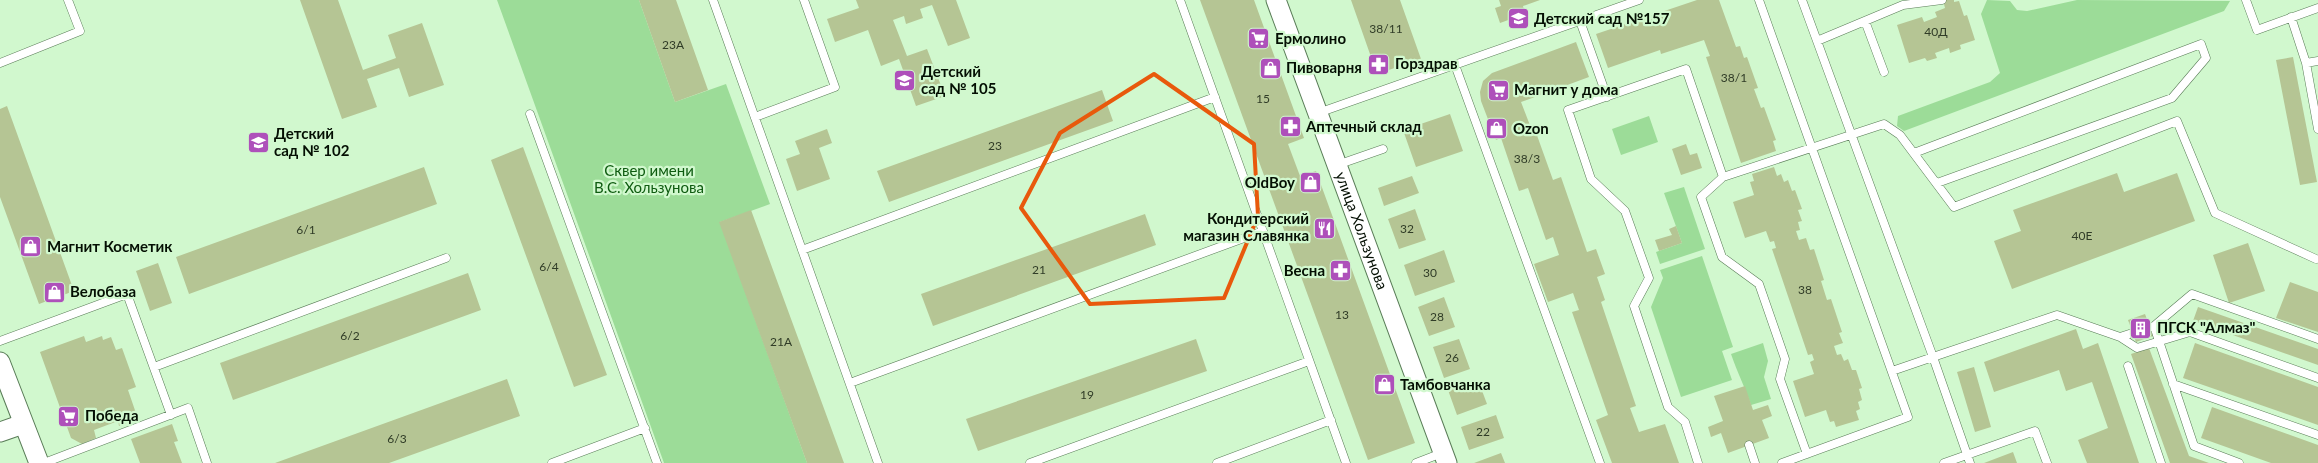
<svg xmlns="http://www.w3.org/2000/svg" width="2318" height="463" font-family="Lato,sans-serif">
	<rect width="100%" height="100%" fill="#d1f8ce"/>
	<path fill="#9cdc98" d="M497,0H639L675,102L726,84L770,204L720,222L807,463H664Z
		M1987,0L2010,1L2017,10L2027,11L2077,0L2230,1L2224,11L1904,131L1897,126L1898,116L1990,82L2000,73L1981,14Z
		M1649,116L1658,142L1621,155L1612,129Z
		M1684,187L1705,249L1660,264L1656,252L1682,243L1664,193Z
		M1702,256L1733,347L1722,351L1732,380L1681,397L1651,307L1663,278L1660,270Z
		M1763,343L1768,361L1764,377L1771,399L1751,405C1745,387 1737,372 1731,354Z"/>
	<path fill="#b5c594" d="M300,0H338L363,70L396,58L388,35L422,23L444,85L409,97L399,68L367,79L377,107L342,119Z
		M639,0H676L708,90L675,102Z
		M856,0H956L970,38L948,46L932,5L920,9L923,18L906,24L904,16L893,20L907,56L927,49L945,96L916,106L899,59L881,66L868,30L835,42L827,19L859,8Z
		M1200,0H1254L1304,138L1288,144L1300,176L1316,171L1415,443L1368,460Z
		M1351,0H1400L1421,59L1377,74Z
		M1499,0H1540L1523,6L1525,14L1500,23L1495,8L1501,6Z
		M1697,0H1719L1736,47L1740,46L1744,58L1747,57L1758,88L1754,89L1761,108L1764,107L1776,140L1773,141L1776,151L1741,163L1706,57L1710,56L1704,40L1661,54L1660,50L1608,68L1596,34Z
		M1943,0H1954V2L1959,1L1964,16L1967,15L1975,40L1960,45L1961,49L1950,53L1949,48L1935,53L1937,58L1927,61L1925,58L1909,63L1897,25L1922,17L1924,22L1937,17L1935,12L1945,8Z
		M1576,42L1589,77L1521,102L1531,128L1534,127L1553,180L1561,177L1587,252L1596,249L1605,274L1597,277L1605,300L1601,302L1636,406L1630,408L1639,432L1665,424L1679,463H1612L1596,420L1608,415L1572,312L1579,310L1573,293L1548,302L1534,264L1559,255L1553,237L1546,240L1528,188L1519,191L1501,138L1496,140L1481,101L1480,92L1483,81L1492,73Z
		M2293,57L2317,182L2300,185L2276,60Z
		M1102,90L1113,121L889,202L877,171Z
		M7,106L74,291L39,304L0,197V109Z
		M1450,114L1463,151L1416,167L1403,130Z
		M827,129L832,143L819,148L830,179L797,191L786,159L800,154L795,141Z
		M1686,144L1690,155L1697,153L1702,168L1681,175L1672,149Z
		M523,147L607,375L574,387L491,160Z
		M424,167L437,204L189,294L176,257Z
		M1774,167L1777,176L1781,174L1784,182L1788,180L1792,191L1795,190L1802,209L1798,210L1802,221L1798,222L1800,230L1796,231L1799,240L1806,238L1810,250L1814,249L1824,280L1821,281L1827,300L1831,299L1842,332L1839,333L1843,343L1834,346L1837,355L1841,354L1844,361L1848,359L1852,370H1856L1862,388L1859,389L1862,400L1858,402L1860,409L1856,411L1859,420L1836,427L1834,421L1830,422L1826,410L1805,417L1793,381L1814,374L1810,362L1814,360L1812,354L1808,355L1772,249L1776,248L1774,241L1770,242L1766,231L1745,238L1733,202L1754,195L1750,182L1754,181L1752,174Z
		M2117,173L2124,192L2177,173L2195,221L2012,289L1994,241L2021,231L2013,210Z
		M1412,176L1419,193L1384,206L1378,188Z
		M1415,209L1426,240L1399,249L1388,219Z
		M751,210L844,463H807L719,222Z
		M1145,214L1156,245L933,326L921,294Z
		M1676,226L1682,243L1659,251L1655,240L1672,235L1669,229Z
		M2248,243L2265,291L2229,303L2213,255Z
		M1444,250L1455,282L1415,296L1404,265Z
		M158,263L172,303L150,311L136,271Z
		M468,273L481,310L233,400L220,363Z
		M2290,282L2318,292V332L2276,318Z
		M1444,297L1455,327L1429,336L1418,307Z
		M2198,307L2318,349V365L2193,321Z
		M2145,314L2153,336L2136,342L2128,320Z
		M2076,329L2083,349L2098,343L2139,463H2087L2078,440L2108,428L2092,382L2066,391L2059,370L1994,392L1984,362Z
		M84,336L86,342L102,336L103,340L111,337L116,350L122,348L136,387L128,390L138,419L119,426L118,421L94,430L96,438L82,444L71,438L40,352Z
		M1196,339L1207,371L978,451L966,419Z
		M1459,339L1470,369L1444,378L1433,347Z
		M2195,343L2318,387V425L2183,378Z
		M2149,348L2189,456L2209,463H2170L2131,354Z
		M1974,367L1991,427L1975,432L1957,372Z
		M507,379L520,416L389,463H275Z
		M1478,380L1487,404L1457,415L1448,390Z
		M1745,386L1753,410L1768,405L1772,416L1762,420L1769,438L1728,453L1721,433L1711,437L1708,427L1723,421L1714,396Z
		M2212,407L2318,445V463H2271L2201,438Z
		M1496,415L1504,438L1469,450L1461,427Z
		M172,424L178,441L174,442L182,463H140L131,439Z
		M2013,452L2017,463H1984Z
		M1501,453L1505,463H1474Z"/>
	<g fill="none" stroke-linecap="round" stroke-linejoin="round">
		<defs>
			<path id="service" d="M713,0L878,463
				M1180,0L1346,463
				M1759,0L1908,417L1782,463
				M1802,0L1933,357L2057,315L2120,337L2137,348L2190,332L2318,378
				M2246,0L2257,30L2318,8
				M2291,17L2306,63
				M1580,21L1607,97
				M1865,21L1884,72
				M1817,41L1903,5L1942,0
				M2318,61L2306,63L2318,129
				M0,63L80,31L68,0
				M1455,65L1600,463
				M1318,113L1639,0
				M530,114L657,463
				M755,117L835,87L804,0
				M1914,153L2201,44L2206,58L2172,98L1937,183
				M1337,165L1383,149
				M802,250L1215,97
				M2120,337L2154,326
				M0,341L127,294L171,415
				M2128,366L2161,463
				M154,367L446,258
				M1892,371L1933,357L1970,463
				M850,383L1263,231
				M2173,384L2318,435
				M1749,445L1755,463
				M1807,454L1780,379L1785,359L1759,284L1722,257L1701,197L1723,177L1884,124L1900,135L1954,207L2177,121L2215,213L2316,259
				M44,463L188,408L207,463
				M552,463L645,428
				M1030,463L1309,361
				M1217,463L1331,420
				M1416,463L1442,453
				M1698,463L1685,422L1668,407L1634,306L1649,278L1625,211L1591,179L1568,110L1686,69L1723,177
				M1944,463L2035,431L2047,463
				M2239,463L2194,446L2154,326L2192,294L2318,339"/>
			<g id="tertiary">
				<path id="s1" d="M1276,0L1447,463"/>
				<path d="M0,362L39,463"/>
				<path d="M0,432L23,424"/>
			</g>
		</defs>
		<use href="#service" stroke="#597c57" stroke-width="9"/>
		<use href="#tertiary" stroke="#597c57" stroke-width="21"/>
		<use href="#service" stroke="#fff" stroke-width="8"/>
		<use href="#tertiary" stroke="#fff" stroke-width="19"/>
	</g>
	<path fill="none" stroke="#e8590c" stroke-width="4" stroke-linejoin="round" d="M1154,74L1254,144L1258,216L1224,298L1090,304L1021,208L1060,133Z"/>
	<defs>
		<symbol id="school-square" viewBox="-11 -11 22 22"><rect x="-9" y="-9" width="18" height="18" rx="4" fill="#ae50ba" stroke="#d1f8ce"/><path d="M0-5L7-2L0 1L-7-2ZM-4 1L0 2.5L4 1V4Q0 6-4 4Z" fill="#fff"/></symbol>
		<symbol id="supermarket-square" viewBox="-11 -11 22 22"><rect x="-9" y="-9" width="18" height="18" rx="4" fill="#ae50ba" stroke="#d1f8ce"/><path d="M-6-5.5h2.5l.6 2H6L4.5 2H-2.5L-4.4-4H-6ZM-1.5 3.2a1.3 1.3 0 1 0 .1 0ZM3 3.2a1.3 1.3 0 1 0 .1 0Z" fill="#fff"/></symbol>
		<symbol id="pharmacy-square" viewBox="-11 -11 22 22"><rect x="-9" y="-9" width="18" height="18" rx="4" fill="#ae50ba" stroke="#d1f8ce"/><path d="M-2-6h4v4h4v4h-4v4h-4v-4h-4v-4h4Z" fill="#fff"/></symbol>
		<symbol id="shop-square" viewBox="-11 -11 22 22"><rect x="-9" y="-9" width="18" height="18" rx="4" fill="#ae50ba" stroke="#d1f8ce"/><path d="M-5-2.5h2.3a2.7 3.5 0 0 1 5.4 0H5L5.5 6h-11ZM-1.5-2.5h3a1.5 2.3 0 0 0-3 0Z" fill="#fff"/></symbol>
		<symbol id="restaurant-square" viewBox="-11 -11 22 22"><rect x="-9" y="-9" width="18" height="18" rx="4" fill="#ae50ba" stroke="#d1f8ce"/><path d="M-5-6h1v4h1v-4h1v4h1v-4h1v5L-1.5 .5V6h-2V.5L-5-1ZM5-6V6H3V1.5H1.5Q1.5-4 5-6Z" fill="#fff"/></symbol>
		<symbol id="building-square" viewBox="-11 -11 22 22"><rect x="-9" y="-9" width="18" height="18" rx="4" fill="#ae50ba" stroke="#d1f8ce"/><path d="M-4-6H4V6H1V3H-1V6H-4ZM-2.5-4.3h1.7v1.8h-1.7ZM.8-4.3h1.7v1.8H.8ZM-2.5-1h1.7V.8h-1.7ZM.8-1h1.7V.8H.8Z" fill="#fff"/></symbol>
	</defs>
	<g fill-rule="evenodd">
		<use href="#school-square" x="1506" y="6" width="25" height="25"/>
		<use href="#supermarket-square" x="1246" y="26" width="25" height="25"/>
		<use href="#pharmacy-square" x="1366" y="52" width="25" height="25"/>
		<use href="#shop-square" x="1258" y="56" width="25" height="25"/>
		<use href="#school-square" x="892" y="68" width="25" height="25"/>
		<use href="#supermarket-square" x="1486" y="78" width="25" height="25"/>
		<use href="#pharmacy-square" x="1278" y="114" width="25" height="25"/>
		<use href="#shop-square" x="1484" y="116" width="25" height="25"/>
		<use href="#school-square" x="246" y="130" width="25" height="25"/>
		<use href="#shop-square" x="1298" y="170" width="25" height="25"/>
		<use href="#restaurant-square" x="1312" y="216" width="25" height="25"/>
		<use href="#shop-square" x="18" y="234" width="25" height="25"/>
		<use href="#pharmacy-square" x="1328" y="258" width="25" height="25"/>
		<use href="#shop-square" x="42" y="280" width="25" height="25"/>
		<use href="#building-square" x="2128" y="316" width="25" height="25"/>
		<use href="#shop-square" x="1372" y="372" width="25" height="25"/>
		<use href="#supermarket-square" x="56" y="404" width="25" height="25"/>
	</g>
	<g text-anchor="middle" stroke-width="4.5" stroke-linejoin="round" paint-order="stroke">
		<g font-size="12" fill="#303c27">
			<text x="1386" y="33">38/11</text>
			<text x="1936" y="36">40Д</text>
			<text x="673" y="49">23А</text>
			<text x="1734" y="82">38/1</text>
			<text x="1263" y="103">15</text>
			<text x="995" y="150">23</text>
			<text x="1527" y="163">38/3</text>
			<text x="1407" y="233">32</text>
			<text x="306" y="234">6/1</text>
			<text x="2082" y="240">40Е</text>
			<text x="549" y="271">6/4</text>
			<text x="1039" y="274">21</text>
			<text x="1430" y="277">30</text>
			<text x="1805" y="294">38</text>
			<text x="1342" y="319">13</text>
			<text x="1437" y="321">28</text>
			<text x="350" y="340">6/2</text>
			<text x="781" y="346">21А</text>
			<text x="1452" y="362">26</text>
			<text x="1087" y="399">19</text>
			<text x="1483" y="436">22</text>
			<text x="397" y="443">6/3</text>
		</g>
		<g font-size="15" font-weight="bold" fill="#040f03" stroke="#d1f8ce" text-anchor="start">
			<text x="1534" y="24">Детский сад №157</text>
			<text x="1275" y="44">Ермолино</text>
			<text x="1395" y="69">Горздрав</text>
			<text x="1286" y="73">Пивоварня</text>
			<text x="921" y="77">Детский<tspan x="921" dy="17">сад № 105</tspan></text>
			<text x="1514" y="95">Магнит у дома</text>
			<text x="1306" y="132">Аптечный склад</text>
			<text x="1513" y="134">Ozon</text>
			<text x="274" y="139">Детский<tspan x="274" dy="17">сад № 102</tspan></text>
			<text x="1295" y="188" text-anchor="end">OldBoy</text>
			<text x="1309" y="224" text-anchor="end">Кондитерский<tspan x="1309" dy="17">магазин Славянка</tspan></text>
			<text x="47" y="252">Магнит Косметик</text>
			<text x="1325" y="276" text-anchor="end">Весна</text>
			<text x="70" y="297">Велобаза</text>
			<text x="2157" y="333">ПГСК "Алмаз"</text>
			<text x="1400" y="390">Тамбовчанка</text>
			<text x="85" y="421">Победа</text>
		</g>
		<g font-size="15" fill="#0e5b10" stroke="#d1f8ce">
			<text x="649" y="176">Сквер имени<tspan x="649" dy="17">В.С. Хользунова</tspan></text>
		</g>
		<g font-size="15" fill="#040f03" stroke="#d1f8ce">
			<text dy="5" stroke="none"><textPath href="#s1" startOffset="246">улица Хользунова</textPath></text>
		</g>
	</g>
</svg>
